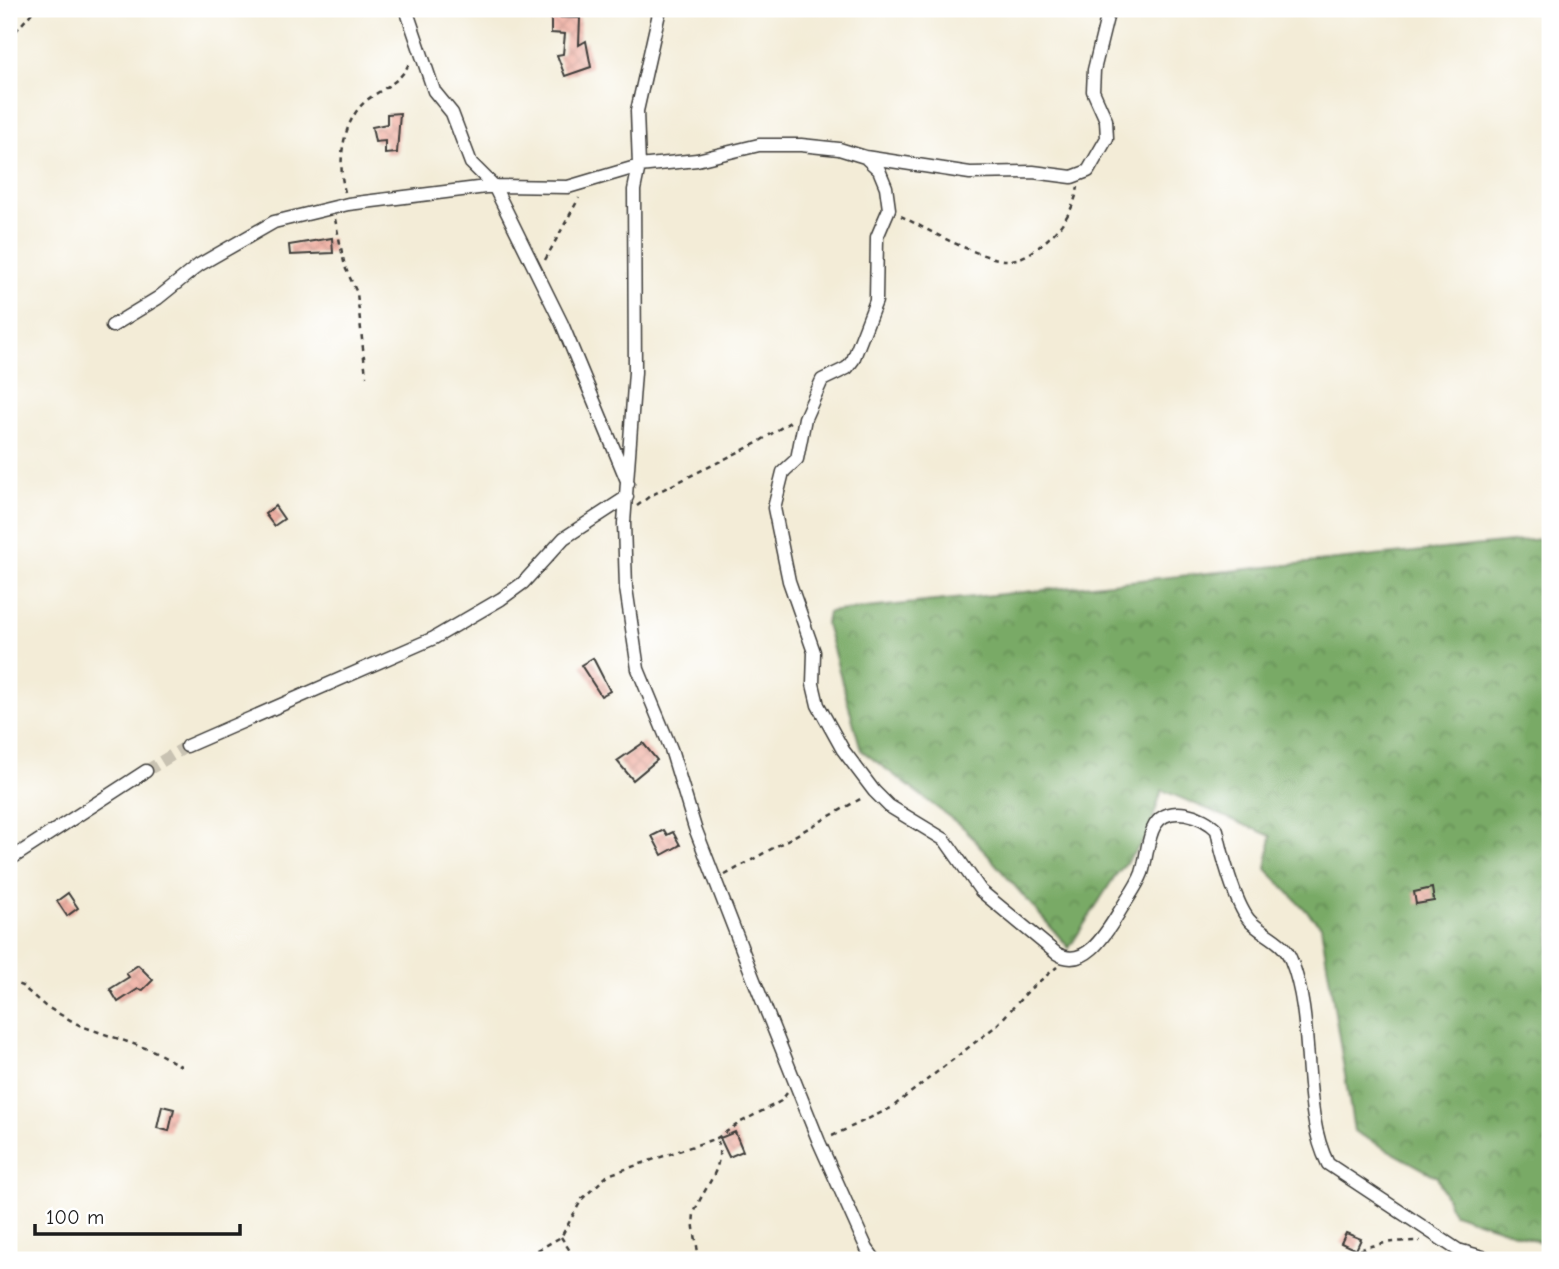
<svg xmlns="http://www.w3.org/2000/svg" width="1559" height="1269" font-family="'Comic Neue',sans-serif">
	<defs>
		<pattern id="forest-crowns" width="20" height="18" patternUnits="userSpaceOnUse" patternTransform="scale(1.75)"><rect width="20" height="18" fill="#79aa66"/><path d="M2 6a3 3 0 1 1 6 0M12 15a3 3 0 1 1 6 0" fill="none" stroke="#628a53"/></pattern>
		<pattern id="building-cross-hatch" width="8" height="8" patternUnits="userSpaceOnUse" patternTransform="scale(1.75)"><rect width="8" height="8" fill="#efab9d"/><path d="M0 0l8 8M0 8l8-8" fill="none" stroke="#cc9387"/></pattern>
	</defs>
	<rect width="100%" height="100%" fill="#fff"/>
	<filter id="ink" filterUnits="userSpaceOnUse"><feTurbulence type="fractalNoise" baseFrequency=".0143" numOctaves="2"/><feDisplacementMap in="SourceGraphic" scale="14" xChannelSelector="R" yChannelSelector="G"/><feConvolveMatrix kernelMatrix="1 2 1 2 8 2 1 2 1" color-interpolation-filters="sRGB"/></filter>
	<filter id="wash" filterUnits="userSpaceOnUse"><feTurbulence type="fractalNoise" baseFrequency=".00686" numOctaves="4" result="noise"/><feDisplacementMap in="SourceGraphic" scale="28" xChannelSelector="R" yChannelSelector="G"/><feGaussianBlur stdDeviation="1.57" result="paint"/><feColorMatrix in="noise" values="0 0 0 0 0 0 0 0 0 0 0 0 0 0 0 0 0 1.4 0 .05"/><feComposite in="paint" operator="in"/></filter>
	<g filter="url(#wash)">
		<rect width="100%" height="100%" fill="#f3ecd7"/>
		<path fill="url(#forest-crowns)" stroke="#4a6341" stroke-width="2" d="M1550,538V1245L1453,1213L1437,1177L1354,1131L1321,926L1266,869L1271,836L1162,790L1147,837L1115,876L1069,948L965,829L861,750L826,624L828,612Z"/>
		<g id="blocks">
			<path fill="url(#building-cross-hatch)" d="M551,17L580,18L579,45L586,41L591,67L565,76L557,55L563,54L565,34L551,33Z
				M400,113L397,153L385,154V141L375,142L372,127L387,124V114Z
				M332,238L333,253L290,255L289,245Z
				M275,506L284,519L274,526L265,514Z
				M593,658L610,691L601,696L581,665Z
				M643,743L657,760L633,780L617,761Z
				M664,830L667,835L673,832L680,845L662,855L652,836Z
				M1432,888L1434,901L1416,904L1414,892Z
				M68,893L78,908L67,916L57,901Z
				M138,965L153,980L143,990L138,989L118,1002L110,989L129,977L126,973Z
				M162,1106L174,1109L169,1131L157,1128Z
				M735,1132L743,1151L729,1157L720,1138Z
				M1346,1233L1361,1239L1356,1250L1341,1243Z"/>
		</g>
	</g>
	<g filter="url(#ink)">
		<use href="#blocks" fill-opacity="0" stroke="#3c3b38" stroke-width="2"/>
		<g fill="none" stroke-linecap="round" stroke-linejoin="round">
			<path stroke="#c8c2b2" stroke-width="12" stroke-dasharray="12 6" stroke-linecap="butt" d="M146,771L187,746"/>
			<defs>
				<path id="street" d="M406,9L434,91L452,113L471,163L494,186L562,324L628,483
					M660,9L637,111L639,166L634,190L635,372L624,523L626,588L638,669L671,749L695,828L754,980L819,1142L867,1249L875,1260
					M865,157L970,173L1033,172L1072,177L1088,171L1107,138L1106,120L1093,91L1094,70L1109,9
					M112,326L158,298L199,265L274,222L348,204L494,186L568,187L639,166L697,160L759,145H801L839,149L865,157L879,170L886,187L889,209L877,237L876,301L853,360L847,368L822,380L805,418L797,459L783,472L774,508L789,581L814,652L813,684L818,705L843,750L874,791L889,806L945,840L981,891L1056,953C1087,973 1110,926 1123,906C1130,895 1138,884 1142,873C1147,858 1147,838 1155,825C1168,803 1203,815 1217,830C1221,852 1235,903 1249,920C1262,935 1283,939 1291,960C1316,1021 1300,1110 1328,1164L1458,1250L1493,1260
					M187,746L434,638L501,599L523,583L564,538L627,497
					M9,860L146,771"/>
			</defs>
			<use href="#street" stroke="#3c3b38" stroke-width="15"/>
			<path stroke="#3c3b38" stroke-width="2.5" stroke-dasharray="5 5" stroke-linecap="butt" d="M9,39L35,9
				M345,192C337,164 342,120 367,100C384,87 404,81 410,60
				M901,216C926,229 980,259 1006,260C1023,261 1037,249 1049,238C1064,224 1074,208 1078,187
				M335,219L345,267L357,293L366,376
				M545,260L579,198
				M637,506L650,496L757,443L790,422
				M725,875L862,798
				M9,981L22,986L45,1006L81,1026L154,1051L181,1066
				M832,1136L891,1108L996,1026L1030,989L1057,967
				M561,1237L576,1260
				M520,1260L561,1237L582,1199L608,1175L717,1138L741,1122L781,1101L787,1093
				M698,1260C699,1245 690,1224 695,1211C705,1184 726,1169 717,1138
				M1343,1260C1364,1243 1393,1241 1420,1241"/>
			<use href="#street" stroke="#fff" stroke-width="12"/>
		</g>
	</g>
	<rect width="1559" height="1269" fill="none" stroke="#fff" stroke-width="35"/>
	<path d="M35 1224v10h205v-10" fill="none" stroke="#1c1c1c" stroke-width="3.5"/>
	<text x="46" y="1224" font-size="21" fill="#1c1c1c" stroke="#ffffff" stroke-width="5" paint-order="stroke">100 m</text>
</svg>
